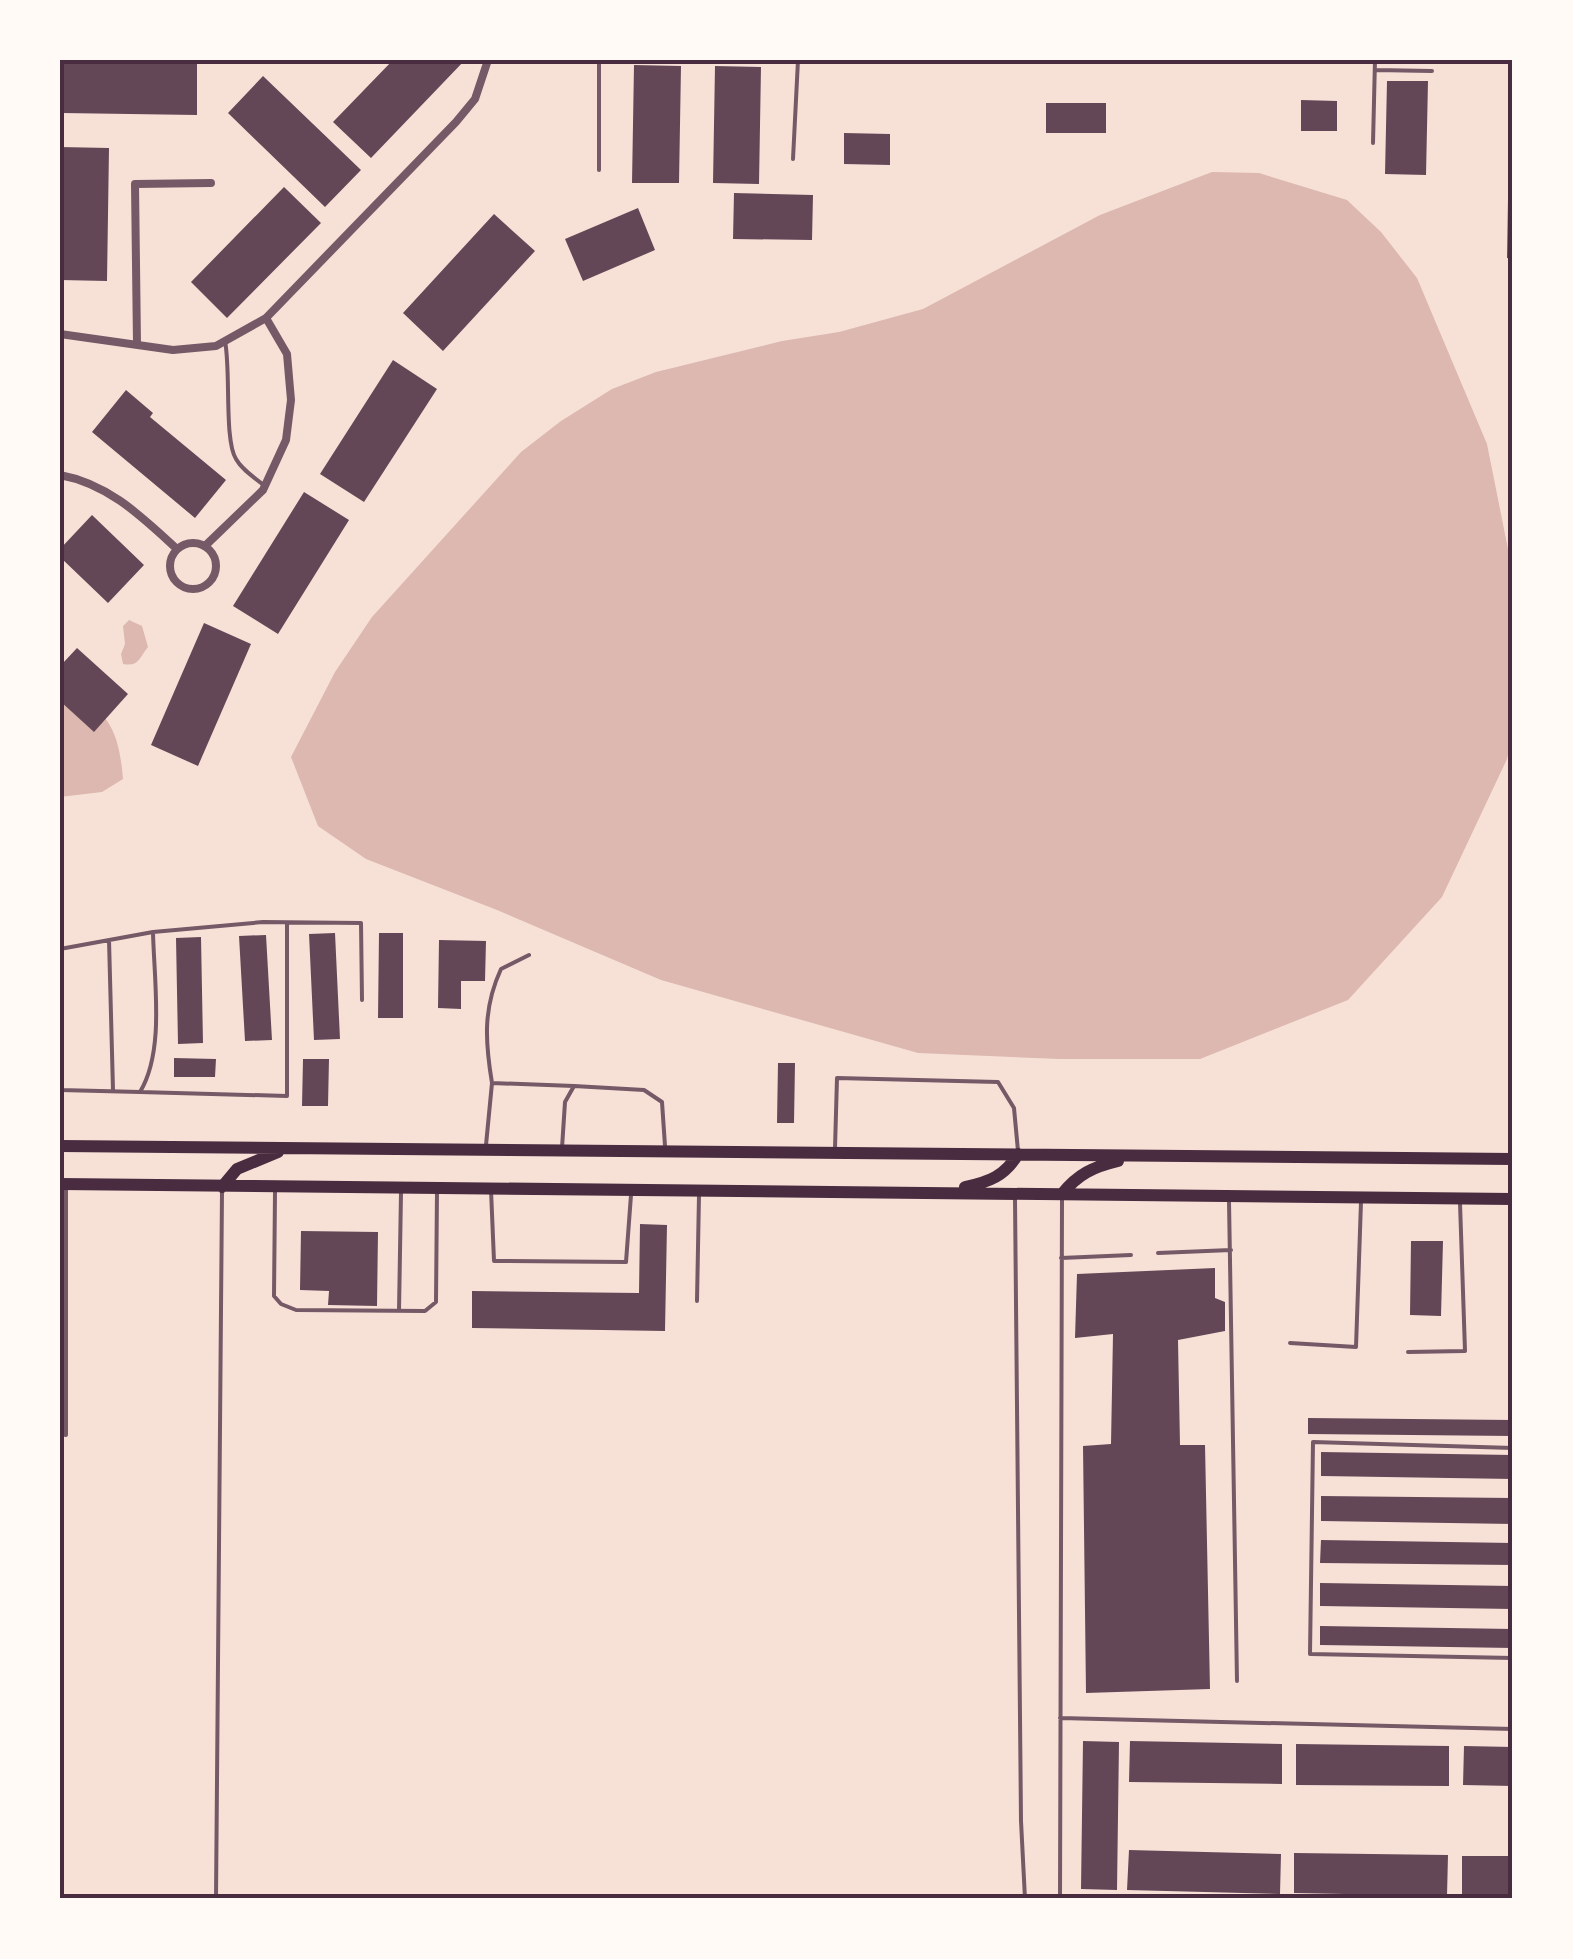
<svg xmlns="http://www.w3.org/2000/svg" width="1573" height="1959" font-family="'Titillium Web',sans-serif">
	<rect width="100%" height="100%" fill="#f7e1d7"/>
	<path fill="#dcb8b0" d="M1212,172L1259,173L1347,200L1381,232L1417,278L1487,444L1509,554L1513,581V732L1507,759L1442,897L1348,1000L1200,1059H1059L918,1053L661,980L497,910L366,859L318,826L291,757L335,672L372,617L521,452L561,421L612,389L656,372L782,341L839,332L923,309L1100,215Z
		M129,620L142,626L148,647C139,658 139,667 123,664L121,654L125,644L123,626Z
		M60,676C103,715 118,717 123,779L102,792L60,797Z"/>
	<path fill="#644757" d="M393,60H465L371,158L333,122Z
		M63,62L197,64V115L62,113Z
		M634,65L681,66L679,183H632Z
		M715,66L761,67L759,184L713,183Z
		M263,76L361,170L325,207L228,113Z
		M1387,81H1428L1426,175L1385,174Z
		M1301,100L1337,101V131H1301Z
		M1046,103H1106V133H1046Z
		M844,133L890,134V165L844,164Z
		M60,147L109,148L107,281L60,280Z
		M284,187L321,223L227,318L191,282Z
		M734,193L813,195L812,240L733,239Z
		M1508,199H1513V259L1507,258Z
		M638,208L655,250L583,281L565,239Z
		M494,214L535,251L443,351L403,313Z
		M393,360L437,389L364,502L320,474Z
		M126,390L153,413L150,417L226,480L195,518L92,432Z
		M304,492L349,520L278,634L233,606Z
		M92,515L144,565L108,603L60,557V549Z
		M204,623L251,644L198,766L151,745Z
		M77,648L128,694L94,732L60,701V660L63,663Z
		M335,933L340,1039L314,1040L309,934Z
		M379,933H403V1018H378Z
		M266,935L272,1040L245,1041L239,936Z
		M201,937L203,1043L178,1044L176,938Z
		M439,940L486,941L485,981H461V1009L438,1008Z
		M174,1058L216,1059L215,1077H174Z
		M303,1059H329L328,1106H302Z
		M778,1063H795L794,1123H777Z
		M640,1224L667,1225L665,1331L472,1328V1291L639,1293Z
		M301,1231L378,1232L377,1306L328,1305L329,1291L300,1290Z
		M1411,1241H1443L1441,1316L1410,1315Z
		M1215,1268V1298L1225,1302V1331L1178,1340L1180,1445H1205L1210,1689L1086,1693L1083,1446L1111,1444L1113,1334L1075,1338L1077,1274Z
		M1308,1418L1513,1420V1436L1308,1434Z
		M1321,1452L1513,1455V1479L1321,1476Z
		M1321,1496L1513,1498V1524L1321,1521Z
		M1321,1540L1513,1543V1565L1320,1563Z
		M1320,1583L1513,1586V1609L1320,1606Z
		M1320,1626L1513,1629V1648L1320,1645Z
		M1083,1741L1119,1742L1117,1890L1081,1889Z
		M1130,1741L1282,1744V1784L1129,1782Z
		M1296,1744L1449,1746V1786L1296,1785Z
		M1464,1746L1513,1747V1786L1463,1785Z
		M1129,1850L1281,1854L1280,1894L1127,1890Z
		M1294,1853L1448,1855L1447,1896L1294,1893Z
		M1462,1856H1513V1896H1462Z"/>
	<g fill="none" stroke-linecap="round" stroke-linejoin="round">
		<path stroke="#755966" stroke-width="4" d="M599,60V170
			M1375,70L1432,71
			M1373,143L1375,60
			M793,159L798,60
			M225,341C231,371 224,440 236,459C242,470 255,478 265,486
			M153,932L263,922L361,923L362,1000
			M109,940L113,1090
			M60,949L153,932C154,981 165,1051 140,1092L60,1090
			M60,1074V1089
			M492,1083C485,1041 483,1008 501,969L529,955
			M140,1092L287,1096V923
			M486,1145L492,1083L574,1086
			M562,1148L565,1102L574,1086L644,1090L662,1102L665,1146
			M835,1148L837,1078L998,1082L1014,1108L1018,1151
			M491,1190L494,1261L626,1262L631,1195
			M275,1192L274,1296L281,1304L296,1310L425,1311L436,1302L437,1191
			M1015,1199L1021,1821L1025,1899
			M1229,1201L1237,1681
			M1158,1253L1231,1250
			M1061,1258L1131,1255
			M697,1301L699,1195
			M399,1311L401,1193
			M1290,1343L1356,1347L1361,1202
			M1408,1352L1465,1351L1460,1203
			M60,1434L66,1435V1189
			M1513,1448L1313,1442L1310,1654L1513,1658
			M1060,1718L1513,1729
			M216,1899L222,1191
			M1060,1899L1062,1199"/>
		<path stroke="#755966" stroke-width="8" d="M60,334L173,350L216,346L266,318L456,122L475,99L488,60
			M137,344L135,184L211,183
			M60,475C109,484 142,517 177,549
			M170 566a23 23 0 1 1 46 0a23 23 0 1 1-46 0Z
			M205,546L263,490L286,440L291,400L287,354L266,318"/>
		<path stroke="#4a2c40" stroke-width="12" d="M60,1146L1513,1159
			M60,1184L1513,1199
			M222,1187L237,1169L278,1152
			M965,1187C989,1182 1005,1176 1018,1154
			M1062,1194C1078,1174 1093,1167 1118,1161"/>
	</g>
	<rect width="1573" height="1959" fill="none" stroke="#fffaf5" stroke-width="125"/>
	<rect x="62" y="62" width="1448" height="1834" fill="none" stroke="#4a2c40" stroke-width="4"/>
</svg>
